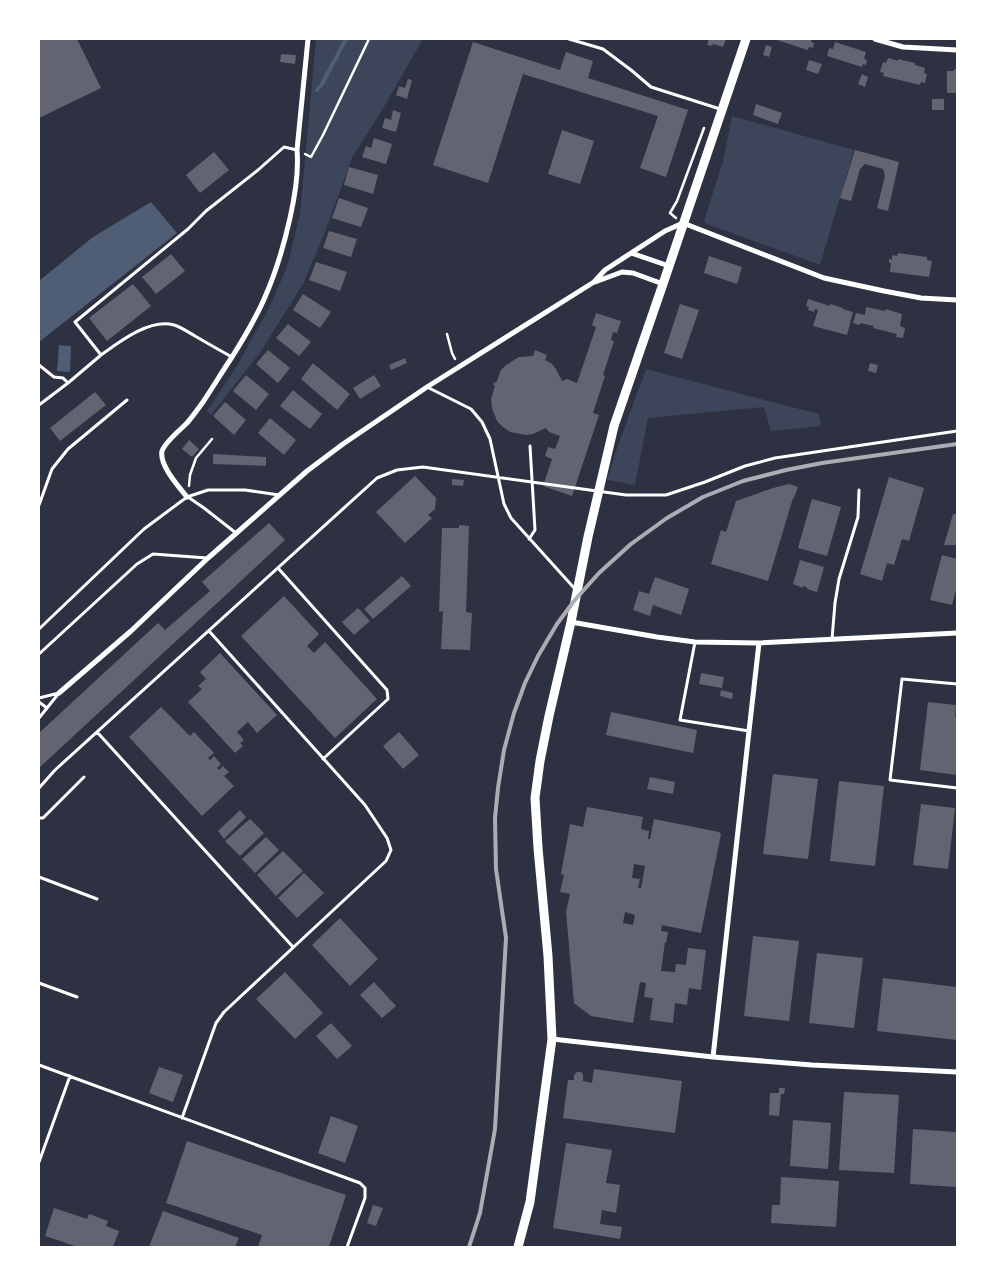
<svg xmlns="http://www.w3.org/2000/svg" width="996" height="1286" font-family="'IBM Plex Sans',sans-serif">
	<rect width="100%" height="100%" fill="#2d3142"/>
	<path fill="#3c4559" d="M316,39H423L381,112L352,158L325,232L303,284L259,354L211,415L207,411L238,364L269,308L287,267L300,214Z
		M732,116L854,150L820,265L707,224L704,221L723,161Z
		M646,369L819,414L821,426L771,431L764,407L648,418L635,485L607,480L615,454Z"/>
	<path fill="#4f5d75" d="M151,202L177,233L39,342V281L93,237Z
		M59,345L71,346L70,372L57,371Z"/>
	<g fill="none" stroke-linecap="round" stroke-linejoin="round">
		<path stroke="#4f5d75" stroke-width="4" d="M317,90L322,84L346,39"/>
	</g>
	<path fill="#626471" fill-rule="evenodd" d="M39,39H77L101,88L39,118Z
		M709,39H726L723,47L713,44L712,46L707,45Z
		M777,39H812L811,42L814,43L813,48L809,47L808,50L777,40Z
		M473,42L560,70L566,52L593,61L588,78L688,110L666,177L640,168L658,116L523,74L488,183L433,165Z
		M835,42L866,52L864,59L867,60L866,65L863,64L862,67L827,56L829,48L833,49Z
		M766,45L772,47L769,57L763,55Z
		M281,54L296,55L295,64L280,62Z
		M888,58L898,61V59L915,63V65L925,68L924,73L927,74L925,83L921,82L920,85L883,76L884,73L880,72L883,62L886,63Z
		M809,60L822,64L818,74L806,70Z
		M954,69H957V93H947V71H954Z
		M862,74L868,77L865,87L858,84Z
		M408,79L412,80L407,99L396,95L399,86L405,88Z
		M932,99H944V110H932Z
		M756,104L782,113L778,124L753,115Z
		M393,110L401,113L396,132L382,128L385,118L391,120Z
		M562,130L594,141L580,184L548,174Z
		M374,138L392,144L386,164L362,157L366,146L371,148Z
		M855,150L899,162L888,211L877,208L885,176L883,169L865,164L860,169L851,201L840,198Z
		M214,152L229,170L200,193L186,175Z
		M349,167L378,175L373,194L344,185Z
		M339,198L368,208L361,227L332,218Z
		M329,231L357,239L351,257L323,248Z
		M898,253L927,257V260L932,261L929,277L890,272L891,263H889V259L892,260V255L897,256Z
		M171,254L185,271L156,294L142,277Z
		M709,256L742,267L737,284L704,273Z
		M316,262L347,272L340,291L309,280Z
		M133,284L151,306L107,341L89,318Z
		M303,294L331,312L320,328L293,310Z
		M808,299L830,306V304L843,308V309L853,312L847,335L813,326L818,310L815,309L814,312L808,310L809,307L806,306Z
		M680,304L699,310L682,359L664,353Z
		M866,307L885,311L886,309L902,314L900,326L905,328L903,338L896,337L897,334L873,328L874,326L860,323L859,325L853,323L856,313L865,315Z
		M596,313L621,321L617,333L613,332L611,340L614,341L603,375L605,376L593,413L599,415L572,496L543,486L552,459L545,456L548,447L555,449L560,436L549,432L546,428L533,434L526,435L510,432L503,427L497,421L492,408L491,399L495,386L493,385L494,382L496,383L501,370L506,365L519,357L533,356L535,350L547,355L545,360L551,363L556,369L562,381L567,379L577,383L596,327L592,325Z
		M288,324L311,342L299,356L276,338Z
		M268,350L290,368L278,383L256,364Z
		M405,358L407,363L391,370L389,365Z
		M313,363L350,394L337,410L301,379Z
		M870,363L878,365L876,373L868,371Z
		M246,375L269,394L256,410L233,391Z
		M374,375L381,386L360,399L353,388Z
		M293,390L322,414L310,429L280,406Z
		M95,392L106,405L60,441L50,428Z
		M225,402L246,420L234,435L213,416Z
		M270,418L296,440L284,455L258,433Z
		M189,440L199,449L192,457L182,449Z
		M213,454L266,457V466L213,464Z
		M415,476L436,498L435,509L428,515L432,518L405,543L376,512Z
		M889,477L924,488L909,541L902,539L894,565L887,563L882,581L860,574Z
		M452,479L464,480L463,486L452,485Z
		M789,484L798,487L794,498H793L768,581L711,564L721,530L726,532L736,501L773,488Z
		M812,499L841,507L827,556L798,548Z
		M953,514H957V545H944Z
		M269,523L285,540L39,768V733L158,623L165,630L210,591L202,582Z
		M459,525L469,526L466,612L472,613L470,650L441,649L443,611L439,612L442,528H459Z
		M942,555L957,559V586L952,605L930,600Z
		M800,560L824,567L817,592L807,589V587L803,586V588L793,584Z
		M402,576L411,586L373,619L364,609Z
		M655,577L689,589L681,615L653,605L650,616L633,610L639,591L649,594Z
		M284,596L319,634L307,646L314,653L325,642L377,699L335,738L241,636Z
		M358,608L370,621L354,635L342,622Z
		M220,653L277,715L257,733L248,722L237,732L244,740L240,743L243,746L235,753L188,702L202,689L198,686L206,679L200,672Z
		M701,673L724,677L722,688L699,684Z
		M721,690L733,693L732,699L720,696Z
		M928,702L956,705L955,717H957V775L920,770Z
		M161,707L190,736L194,732L214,753L208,758L210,760L214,756L221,764L217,768L219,770L223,766L229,772L224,776L234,786L202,816L129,737Z
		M611,712L697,730L693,753L606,735Z
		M399,732L419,755L403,769L383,746Z
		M773,774L818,779L808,859L763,854Z
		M650,777L675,782L673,794L647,789Z
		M839,781L884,786L875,866L830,861Z
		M921,804L955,808L948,869L913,865Z
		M587,807L643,817L641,829L649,831L648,839H650L654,819L719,832L721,834L701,933L662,925L661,931L668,932L666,943L665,942L661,971L675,972L676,964L686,965L688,948L706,950L701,990L689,988L687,1005L675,1003L673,1023L650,1020L653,998L644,997L646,983L640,982L633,1023L591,1016L574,1003L566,912L570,894L560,892L564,875L561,874L570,824L583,827ZM634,864L645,866L641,888H638L640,879L632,878ZM625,912L635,915L633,925L623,923Z
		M240,810L246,817L224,839L218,831Z
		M250,819L264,833L240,856L225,841Z
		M266,837L279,850L255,873L242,859Z
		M283,851L303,871L276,896L257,875Z
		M304,873L324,893L297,918L278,898Z
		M340,918L378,959L350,986L312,945Z
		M753,936L799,941L789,1021L744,1016Z
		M817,953L863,958L854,1028L809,1023Z
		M285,972L323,1013L295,1039L256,999Z
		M883,978L957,987V1040L877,1031Z
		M374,982L396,1006L382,1018L360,995Z
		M331,1023L352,1046L337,1059L316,1036Z
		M159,1067L183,1075L173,1102L149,1093Z
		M594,1069L682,1081L675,1133L563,1118L568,1080H574V1075L577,1072H581L583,1074V1081L592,1083Z
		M779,1088H785L784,1094H781L779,1116L769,1115L770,1093H779Z
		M844,1092L899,1095L894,1173L839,1170Z
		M331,1116L358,1126L345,1163L318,1153Z
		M793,1120L831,1123L828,1169L790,1166Z
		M913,1129L957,1132V1187L910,1184Z
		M187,1141L346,1195L329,1247H258L262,1235L166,1203Z
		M566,1143L612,1150L606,1183L620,1185L616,1213L602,1210L600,1224L622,1227L620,1239L553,1228Z
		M781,1177L839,1181L836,1227L771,1223L772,1205H780Z
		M373,1205L383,1208L376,1226L367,1223Z
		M54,1208L87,1219L89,1214L108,1221L106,1226L119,1231L113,1247H78L45,1236Z
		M163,1211L239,1238L235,1247H149Z"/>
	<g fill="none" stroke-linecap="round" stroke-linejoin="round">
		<path stroke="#fff" stroke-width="2.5" d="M305,154L311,157L323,135L369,39
			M676,218L670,213L677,201L704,128
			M447,334L452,353L455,359
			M189,486L190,475L196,458L212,439"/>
		<path stroke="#fff" stroke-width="3" d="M569,39L603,49L631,70L651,87L720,109
			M101,355C119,342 150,318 174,325C181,327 188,332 195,336C207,343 219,350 232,357
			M39,365L54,377L63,378L68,383L39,405
			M68,383L101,355L75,322L188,229L206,211L258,170L284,147L297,150
			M427,387L471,409L482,422L490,439L504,504L511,518L575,589
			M188,497L204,508L236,533
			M39,505L52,469L68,449L127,400
			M529,539L535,530L530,446
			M278,568L387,690L388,699L323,759
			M39,629L144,529L187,497L208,490H245L279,495
			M832,639L835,603L839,579L858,517L859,490
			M695,642L680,720L749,731
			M39,654L137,564L153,554L207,558
			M957,684L902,679L890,780L957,788
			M39,698L59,693
			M39,702L47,708
			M39,718L59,693
			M97,732L293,947
			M39,788L55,770L377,478L397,470L423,467L626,495H666L705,482L745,466L775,458L957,431
			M39,818H43L84,777
			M39,877L97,899
			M39,983L77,997
			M39,1065L360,1183L365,1188V1198L347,1247
			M182,1118L216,1023L224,1012L386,861L391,850L387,838L365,805L209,631
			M39,1162L70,1076"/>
		<path stroke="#fff" stroke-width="5" d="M875,39L903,47L957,50
			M631,253L669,266
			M595,282L622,272L633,273L663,284
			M187,497C179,487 159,465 162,451C165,442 180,430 187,423C193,416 198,409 203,402C213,387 222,372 232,357C244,338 256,318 265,297C276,272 284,245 290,218C295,196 299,173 297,150L308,39
			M571,622L657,637L695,642L759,643L957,633
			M59,693L131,631L208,558L307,471L343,444L427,387L594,282L605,270L665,231L683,223L824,278L884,291L921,298L957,300
			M552,1039L713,1057L812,1065L957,1072
			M713,1057L749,731L759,643"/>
		<path stroke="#fff" stroke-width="9" d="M518,1247L530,1202L552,1039L548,956L538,848L535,798L540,761L549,716L571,622L588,537L614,426L663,284L746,39"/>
		<path stroke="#abadb3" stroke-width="4" d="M469,1247L480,1213L495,1129L506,938L496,869L495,818L498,788L504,750L514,713L525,683L538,656L557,624L574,601L599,573L631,544L667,518L703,497L743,481L786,470L822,463L957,444"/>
	</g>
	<rect width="996" height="1286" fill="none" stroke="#ffffff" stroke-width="80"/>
</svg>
